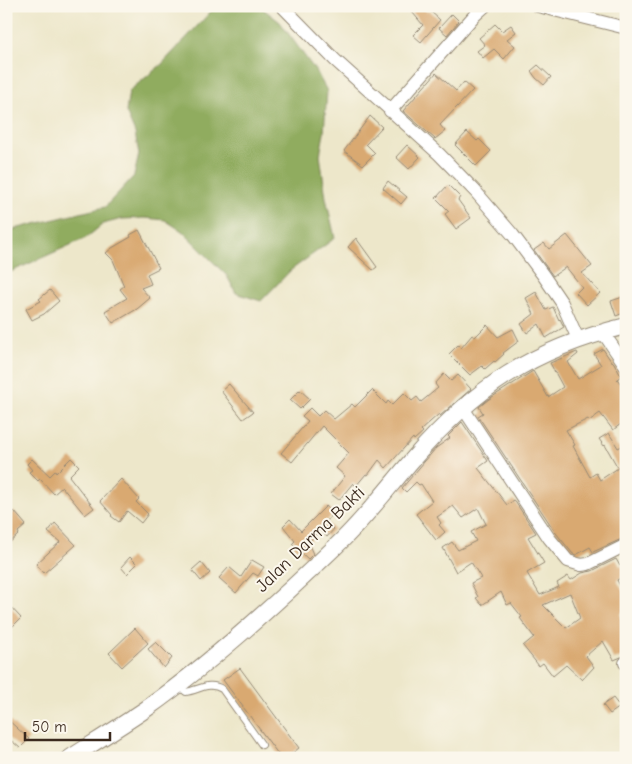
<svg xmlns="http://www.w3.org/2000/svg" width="632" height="764" font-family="'Comic Neue',sans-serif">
	<rect width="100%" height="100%" fill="#fbf7ec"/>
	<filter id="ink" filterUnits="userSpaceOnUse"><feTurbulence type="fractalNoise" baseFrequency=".02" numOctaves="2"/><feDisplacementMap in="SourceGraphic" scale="10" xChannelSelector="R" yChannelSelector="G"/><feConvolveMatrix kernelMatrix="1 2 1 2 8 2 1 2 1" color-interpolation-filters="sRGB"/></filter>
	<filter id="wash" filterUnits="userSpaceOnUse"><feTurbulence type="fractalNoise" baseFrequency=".0096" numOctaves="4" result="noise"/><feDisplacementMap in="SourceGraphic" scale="20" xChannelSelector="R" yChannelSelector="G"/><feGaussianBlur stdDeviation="1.12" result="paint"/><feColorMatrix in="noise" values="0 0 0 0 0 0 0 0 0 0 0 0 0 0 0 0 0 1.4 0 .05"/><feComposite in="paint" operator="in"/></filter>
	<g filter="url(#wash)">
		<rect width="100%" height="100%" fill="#ede7ca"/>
		<path fill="#90ac5f" stroke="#666b3e" d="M216,6H256L262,8L280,22L317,73L327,91L324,133L320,155L326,198L335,238L291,270L261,301L236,293L227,276L182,231L165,220L145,218L122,219L103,224L86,238L6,274V231L105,207L134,176L139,154L135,133L126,112L129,91L161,65Z"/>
		<g id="blocks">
			<path fill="#d9a971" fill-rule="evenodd" d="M407,6H422L427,12L429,10L440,20L421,42L413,35L423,25Z
				M452,14L459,21L447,35L439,28Z
				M495,24L502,31L511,25L516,32L507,39L515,46L504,59L494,49L483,58L477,51L485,45L479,38Z
				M538,65L551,77L544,85L536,78L531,71Z
				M436,73L456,91L464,82L473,90L440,125L445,131L435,139L403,111Z
				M370,116L382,127L366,144L375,153L363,165L344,151Z
				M467,132L477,141L479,139L491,151L476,166L455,145Z
				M407,145L420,157L409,169L396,157Z
				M388,181L407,197L401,204L383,188Z
				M448,185L460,197L458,200L471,218L456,229L445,214L449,211L436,198Z
				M139,230L159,268L147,274L151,284L141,288L150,298L137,309L113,323L105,311L127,298L120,289L124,286L113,260L106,253L112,248L131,237L130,235Z
				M567,235L592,266L582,273L600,293L587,305L576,293L582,287L566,267L553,276L534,250L544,243L549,249Z
				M356,238L377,267L373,270L348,247Z
				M50,290L59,301L44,314L32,320L26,309L41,301L39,299Z
				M536,292L546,310L553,307L559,320L560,319L564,327L546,338L539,324L527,333L521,324L534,314L526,298Z
				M626,296V312L616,316L611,301Z
				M487,325L498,337L513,329L519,341L503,353L504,354L495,362L494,361L485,369L482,366L470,375L449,354L458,345L461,348L472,335L475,337Z
				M603,349L611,361H612L614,363L621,376L617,379L626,390V420L613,430L600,413L589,421L588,419L566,430L575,445L573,446L590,477L596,473L600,480L618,468L605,445L604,446L599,439L609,433L618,448L626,444V537L593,552L590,547L576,555L573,554L556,533L478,416L483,413L479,407L489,399L533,371L548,397L563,387L550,363L577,352L578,354L568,362L578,379L601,365L594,354Z
				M444,374L451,381L458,375L471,389L440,416L439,414L421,430L423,432L414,440L413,438L386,468L379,460L368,475L366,474L356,486L353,483L339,500L331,494L345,476L336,468L349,453L322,426L292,462L281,453L308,421L302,416L310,408L318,416L324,410L334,419L352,404L355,407L372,390L386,404L388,401L392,405L404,393L412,401L417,397L421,402L438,388L435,384Z
				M229,384L253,412L243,419L221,391Z
				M300,390L310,399L300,409L290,400Z
				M462,422L488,461L478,468L507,505L514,500L536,533L528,537L544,563L527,573L540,595L559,587L557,583L568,576L571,580L582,573L592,571L616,559L620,566L623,565L626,570V575L617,580L626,597V610L620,614L626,625V655L614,660L603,641L586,656L594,667L582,680L566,665L553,676L543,663L539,666L523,646L534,637L520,618L522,617L511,603L507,605L501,592L482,605L476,598L478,597L471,583L481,578L471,562L456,572L443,548L452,542L458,550L476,541L471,532L486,524L478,508L463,518L453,506L437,517L441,523L439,525L445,532L436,540L416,514L432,501L421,484L419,485L416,482L406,492L402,488L436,448L450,438L448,436ZM570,593L580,618L566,628L543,605Z
				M71,458L79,466L69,476L94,508L85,515L62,487L54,494L40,479L38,481L29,472L32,470L27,464L32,459L50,476L55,471L56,473Z
				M121,479L139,499L136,502L148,514L141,523L127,511L119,522L111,516L112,515L100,501Z
				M326,506L334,513L326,522L334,529L327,537L320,530L308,543L313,554L308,559L292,544L295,541L283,526L290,519L301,531Z
				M6,508L11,514L14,511L26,525L18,532L19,534L6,546Z
				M55,523L76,545L44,573L36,564L60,542L48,532Z
				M130,557L137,564L127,574L121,567Z
				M252,560L264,567L258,576L253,573L236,593L219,578L229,567L241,577Z
				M201,562L210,573L201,581L192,570Z
				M6,602L21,618L6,633Z
				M135,628L148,643L122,667L109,653Z
				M156,642L172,658L164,668L148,649Z
				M240,668L299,748L286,758H281L223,680Z
				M613,698L620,707L610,714L603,705Z
				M6,718L29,739L20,748L6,736Z"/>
		</g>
	</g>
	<g filter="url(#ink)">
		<use href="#blocks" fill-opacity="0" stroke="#948874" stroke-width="1"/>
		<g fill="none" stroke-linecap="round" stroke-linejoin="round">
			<defs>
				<path id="lane" d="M179,686L186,692C199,690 209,681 222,689L262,745"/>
				<path id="street" d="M282,6L335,60L439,154L475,191L513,235L543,275L562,303L578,339
					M538,6L626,28
					M390,111L474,16L485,6
					M602,331L626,366
					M463,408L549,538L568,561L581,565L588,564L626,545
					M625,663H626"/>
				<path id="secondary" d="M70,758C95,742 121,726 146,709C212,662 277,603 335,547C364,520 387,489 413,459C475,387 533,349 626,326"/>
			</defs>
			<use href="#lane" stroke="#948874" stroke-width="8"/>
			<use href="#street" stroke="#948874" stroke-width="14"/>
			<use href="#secondary" stroke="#948874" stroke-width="18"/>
			<use href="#lane" stroke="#fff" stroke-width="6"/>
			<use href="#street" stroke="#fff" stroke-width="12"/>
			<use href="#secondary" stroke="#fff" stroke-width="16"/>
		</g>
	</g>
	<g text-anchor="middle" stroke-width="4" stroke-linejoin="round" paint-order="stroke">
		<g font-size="18" fill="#3b2a1e" stroke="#fbf7ec">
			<text transform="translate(310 539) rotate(-44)" y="6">Jalan Darma Bakti</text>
		</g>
	</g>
	<rect width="632" height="764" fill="none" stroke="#fbf7ec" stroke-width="25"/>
	<path d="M25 732v8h85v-8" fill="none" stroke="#3b2a1e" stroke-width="2.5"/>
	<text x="32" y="732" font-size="15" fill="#3b2a1e" stroke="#fbf7ec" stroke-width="4" paint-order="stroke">50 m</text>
</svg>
